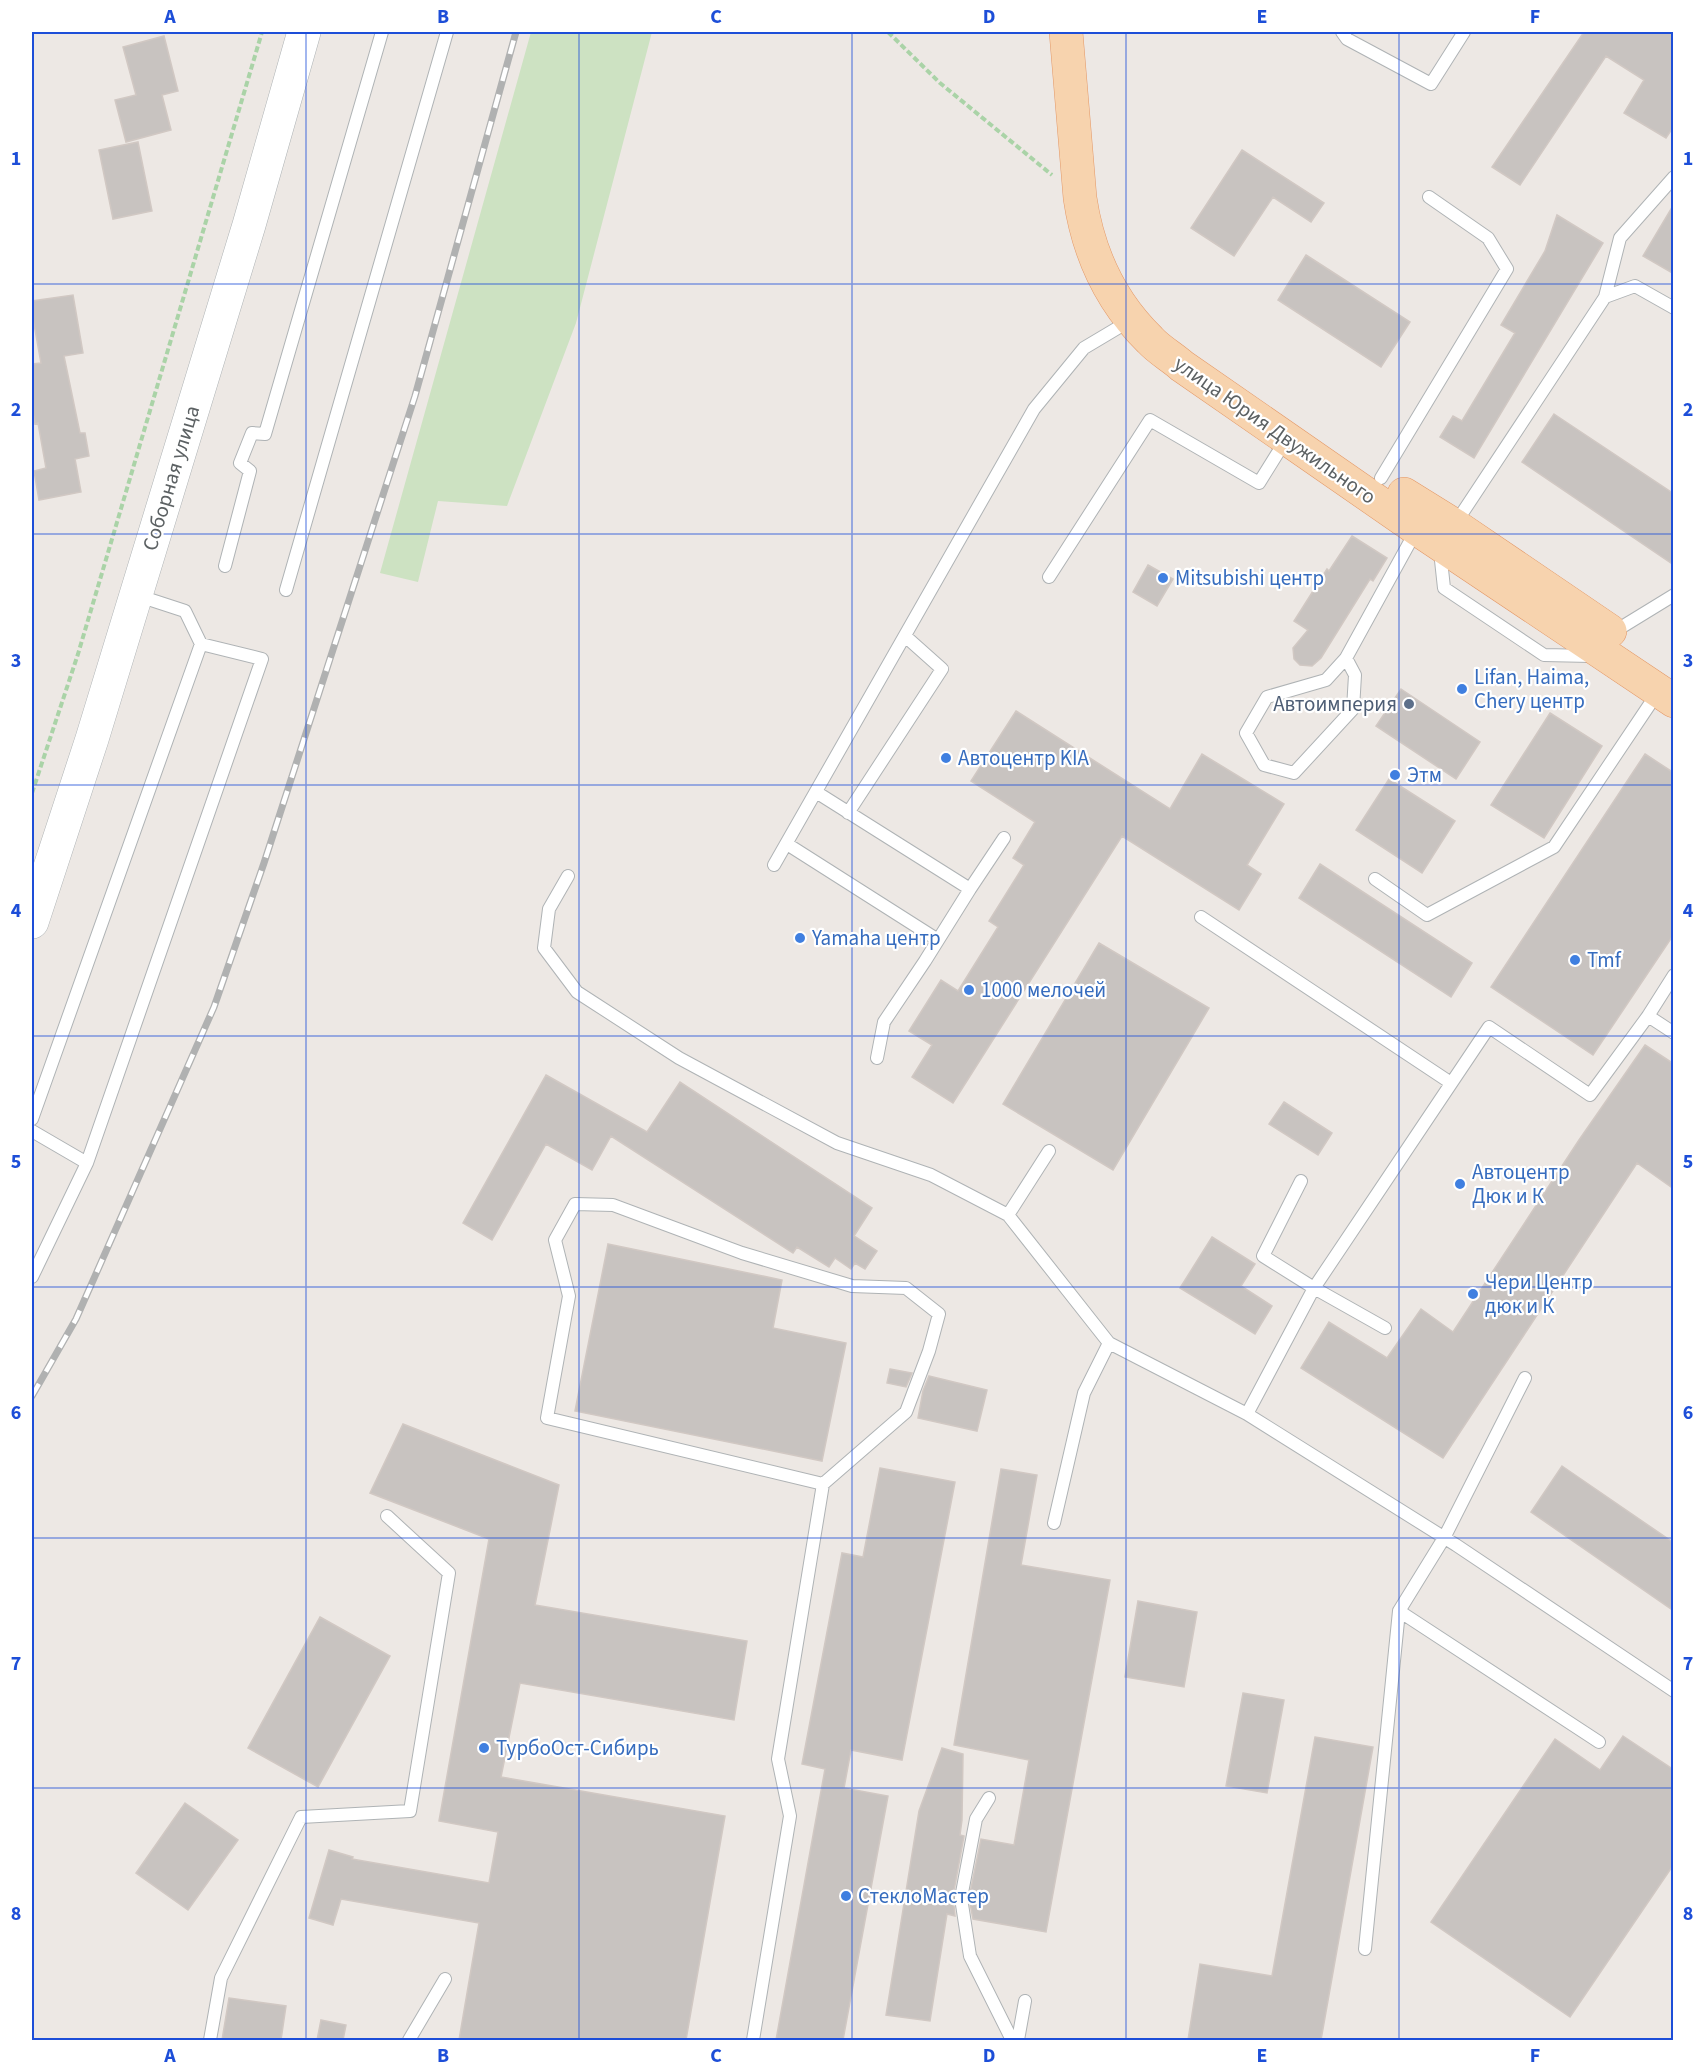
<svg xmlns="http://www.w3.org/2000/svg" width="1705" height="2072" font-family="'Source Sans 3',sans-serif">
	<rect width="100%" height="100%" fill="#ede8e4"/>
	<path fill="#cde2c2" d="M531,32H652L576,323L507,506L438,501L418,582L380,573Z"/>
	<path fill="#c8c3c0" stroke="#d1c8c3" stroke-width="1.5" d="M1584,32H1674V126L1666,138L1624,113L1644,80L1606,56L1520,185L1492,167Z
		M164,36L178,91L162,95L171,130L126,142L115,100L136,95L123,47Z
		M138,142L152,211L113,219L99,150Z
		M1242,150L1324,203L1311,222L1273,197L1234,256L1191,228Z
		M1674,204V274L1643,256Z
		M1557,215L1603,243L1474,458L1440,437L1453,416L1462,421L1515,333L1501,325L1545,251Z
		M1306,255L1410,322L1381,367L1278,300Z
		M73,295L83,353L64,356L80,433H85L89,456L75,459L81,492L39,500L34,471L46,468L38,423L35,424L32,406V364L41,363L32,313V301Z
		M1554,414L1674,494V565L1522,462Z
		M1352,536L1387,558L1373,581L1370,579L1321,658L1312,666L1300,665L1294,659L1293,648L1308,630L1294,621L1327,569L1329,571Z
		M1148,565L1173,579L1157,606L1133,592Z
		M1401,689L1480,742L1456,779L1376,726Z
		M1016,711L1170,809L1202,754L1284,804L1247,865L1261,874L1239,910L1122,836L953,1103L912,1077L932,1045L909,1031L941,980L958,991L998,927L989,921L1024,865L1013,858L1035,822L971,781Z
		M1550,713L1602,746L1544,838L1491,805Z
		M1645,754L1674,773V934L1593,1055L1491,987Z
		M1389,779L1455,821L1422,873L1356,830Z
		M1320,864L1472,963L1451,997L1299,898Z
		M1099,943L1209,1008L1113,1170L1003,1104Z
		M1645,1045L1674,1064V1189L1637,1163L1443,1458L1301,1368L1329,1322L1387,1358L1421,1309L1453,1332L1579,1140Z
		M546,1075L647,1132L680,1082L872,1208L854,1236L877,1251L865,1269L855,1263L851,1269L835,1258L829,1267L797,1247L793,1253L611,1136L592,1170L546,1144L492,1240L463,1223Z
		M1284,1102L1332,1133L1318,1155L1269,1124Z
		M1212,1237L1255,1264L1241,1286L1272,1306L1255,1334L1180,1288Z
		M608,1244L782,1280L773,1328L846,1343L822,1461L575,1411Z
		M890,1369L912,1373L906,1387L887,1383Z
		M929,1376L987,1390L977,1431L918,1418L923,1391Z
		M403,1424L559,1485L535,1605L747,1641L734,1720L520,1683L501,1777L725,1816L686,2040H459L479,1923L341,1899L333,1925L309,1918L329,1850L353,1857L352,1859L489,1883L498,1832L439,1821L489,1539L370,1493Z
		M1562,1466L1674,1543V1611L1531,1512Z
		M880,1468L955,1482L902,1760L851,1750L844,1788L888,1796L843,2040H776L825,1769L802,1764L842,1553L863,1557Z
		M1001,1469L1037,1475L1021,1565L1110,1580L1046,1932L973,1919L969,1898L981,1839L1014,1845L1029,1760L954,1745Z
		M1138,1601L1197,1612L1184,1687L1125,1677Z
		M320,1617L390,1656L318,1787L248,1748Z
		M1243,1693L1284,1700L1267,1793L1226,1786Z
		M1623,1736L1674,1770V1864L1570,2017L1431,1922L1555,1739L1600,1770Z
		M1315,1737L1373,1747L1321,2040H1188L1200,1964L1272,1976Z
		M942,1748L963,1754L962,1820L960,1835L964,1836L953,1896L955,1916L947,1914L930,2021L886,2015L919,1811Z
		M185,1803L238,1840L188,1910L136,1873Z
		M229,1998L286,2006L281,2040H222Z
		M321,2020L346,2025L343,2040H317Z"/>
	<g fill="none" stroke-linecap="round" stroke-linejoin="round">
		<defs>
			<path id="lane" d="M1342,32L1347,39L1431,84L1464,32
				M1605,297L1635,286L1674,308
				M1381,478L1507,269L1488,238L1429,197
				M1455,524L1605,297L1620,238L1674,177
				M1440,551L1444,588L1544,655L1591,656
				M225,566L250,471L240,463L252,433L265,434L382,32
				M1049,577L1150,420L1259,483L1287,438
				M286,590L447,32
				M1612,633L1674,595
				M1346,658L1326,680L1267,697L1246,733L1264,765L1294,773L1353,709L1355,675L1346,658L1417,529
				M816,792L970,889L1004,838
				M848,813L942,669L905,636
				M787,844L938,940
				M774,865L1034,409L1084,348L1131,320
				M568,876L549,909L544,948L577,992L679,1058L837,1143L931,1175L1008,1215L1109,1343L1247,1414L1456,1545L1674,1691
				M1375,879L1427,915L1554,847L1658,692
				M1201,917L1451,1083
				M1648,1016L1674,1033
				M877,1058L884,1022L925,961L970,889
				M32,1119L201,644L185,611L136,595
				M32,1131L87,1163
				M1301,1181L1263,1256L1314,1288L1385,1328
				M1008,1215L1049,1151
				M32,1277L87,1163L262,659L201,644
				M1525,1378L1444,1538L1399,1611L1599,1742
				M1247,1414L1314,1288L1489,1027L1590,1095L1648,1016L1674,975
				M1054,1523L1084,1393L1109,1343
				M989,1798L976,1819L961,1898L970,1956L1012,2040
				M1365,1949L1399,1611
				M210,2040L221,1978L301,1817L410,1811L449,1573L387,1516
				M409,2040L445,1979
				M753,2040L790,1816L778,1759L823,1484L547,1418L569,1296L555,1240L575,1204L613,1205L742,1253L852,1286L906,1288L939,1314L929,1351L906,1412L823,1484
				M1018,2040L1025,2001"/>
			<path id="secondary" d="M32,922L92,739L249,225L304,32"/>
			<path id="primary" d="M1066,32L1080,198C1088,252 1110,301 1150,340C1159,350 1172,357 1182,366L1417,529L1674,701
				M1404,494L1454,525L1610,631"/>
		</defs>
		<use href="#lane" stroke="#afb3b5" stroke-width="14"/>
		<use href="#secondary" stroke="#aeb3b5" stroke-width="34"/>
		<use href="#primary" stroke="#e39766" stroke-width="34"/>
		<path stroke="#aad3a7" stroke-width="4" stroke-dasharray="6 3" stroke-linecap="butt" d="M888,32L940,83L1052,175
			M32,793L78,654L262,32"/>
		<use href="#lane" stroke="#fff" stroke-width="12"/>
		<use href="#secondary" stroke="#fff" stroke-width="33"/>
		<use href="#primary" stroke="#f7d3ae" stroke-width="33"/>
		<defs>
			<path id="rail" d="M32,1396L76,1319L214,1007L264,863L415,396L516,32"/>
		</defs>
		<use href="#rail" stroke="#b0b1b1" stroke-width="7"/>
		<use href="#rail" stroke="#fff" stroke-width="4.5" stroke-dasharray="14" stroke-linecap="butt"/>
	</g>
	<path fill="none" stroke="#1d4ed8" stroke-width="1.5" stroke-opacity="0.55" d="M306,32V2040M579,32V2040M852,32V2040M1126,32V2040M1399,32V2040M32,284H1674M32,534H1674M32,785H1674M32,1036H1674M32,1287H1674M32,1538H1674M32,1788H1674"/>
	<g fill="#3f7fe0" stroke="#fff" stroke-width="2">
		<circle cx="1163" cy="578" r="6"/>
		<circle cx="1462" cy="689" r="6"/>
		<circle cx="946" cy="758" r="6"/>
		<circle cx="1395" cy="775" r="6"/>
		<circle cx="800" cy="938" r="6"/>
		<circle cx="1575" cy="960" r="6"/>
		<circle cx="969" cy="990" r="6"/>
		<circle cx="1460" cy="1184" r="6"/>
		<circle cx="1473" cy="1294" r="6"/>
		<circle cx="484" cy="1748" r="6"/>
		<circle cx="846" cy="1896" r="6"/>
	</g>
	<circle fill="#5c6f8a" stroke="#fff" stroke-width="2" cx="1409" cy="704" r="6"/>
	<g text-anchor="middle" stroke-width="4.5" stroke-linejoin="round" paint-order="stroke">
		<g font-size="21" fill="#5c6163" stroke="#fff">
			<text transform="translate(1275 430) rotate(35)" y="7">улица Юрия Двужильного</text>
			<text transform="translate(171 478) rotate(-73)" y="7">Соборная улица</text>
		</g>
		<g font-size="21" fill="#366cbe" stroke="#fff" text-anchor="start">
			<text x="1175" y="585">Mitsubishi центр</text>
			<text x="1474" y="684">Lifan, Haima,<tspan x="1474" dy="24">Chery центр</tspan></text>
			<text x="958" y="765">Автоцентр KIA</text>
			<text x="1407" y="782">Этм</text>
			<text x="812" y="945">Yamaha центр</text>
			<text x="1587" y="967">Tmf</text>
			<text x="981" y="997">1000 мелочей</text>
			<text x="1472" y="1179">Автоцентр<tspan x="1472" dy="24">Дюк и К</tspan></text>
			<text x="1485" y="1289">Чери Центр<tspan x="1485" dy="24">дюк и К</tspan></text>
			<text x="496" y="1755">ТурбоОст-Сибирь</text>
			<text x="858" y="1903">СтеклоМастер</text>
		</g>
		<g font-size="21" fill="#4e5e75" stroke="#fff" text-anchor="end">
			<text x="1397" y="711">Автоимперия</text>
		</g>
	</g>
	<rect width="1705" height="2072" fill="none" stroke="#ffffff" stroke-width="66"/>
	<rect x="33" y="33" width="1639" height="2006" fill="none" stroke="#1d4ed8" stroke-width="2"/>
	<g font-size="20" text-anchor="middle" font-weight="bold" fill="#1d4ed8">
		<text x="170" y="23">A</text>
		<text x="443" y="23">B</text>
		<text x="716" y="23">C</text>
		<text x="989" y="23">D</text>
		<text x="1262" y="23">E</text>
		<text x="1535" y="23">F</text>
		<text x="16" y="165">1</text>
		<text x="1688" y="165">1</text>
		<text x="16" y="416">2</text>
		<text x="1688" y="416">2</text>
		<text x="16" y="667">3</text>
		<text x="1688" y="667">3</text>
		<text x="16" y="917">4</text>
		<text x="1688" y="917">4</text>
		<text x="16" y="1168">5</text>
		<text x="1688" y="1168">5</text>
		<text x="16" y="1419">6</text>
		<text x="1688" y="1419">6</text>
		<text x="16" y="1670">7</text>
		<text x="1688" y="1670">7</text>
		<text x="16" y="1920">8</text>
		<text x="1688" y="1920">8</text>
		<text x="170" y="2062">A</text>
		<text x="443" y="2062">B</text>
		<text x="716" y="2062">C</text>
		<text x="989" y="2062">D</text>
		<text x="1262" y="2062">E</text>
		<text x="1535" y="2062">F</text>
	</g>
</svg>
